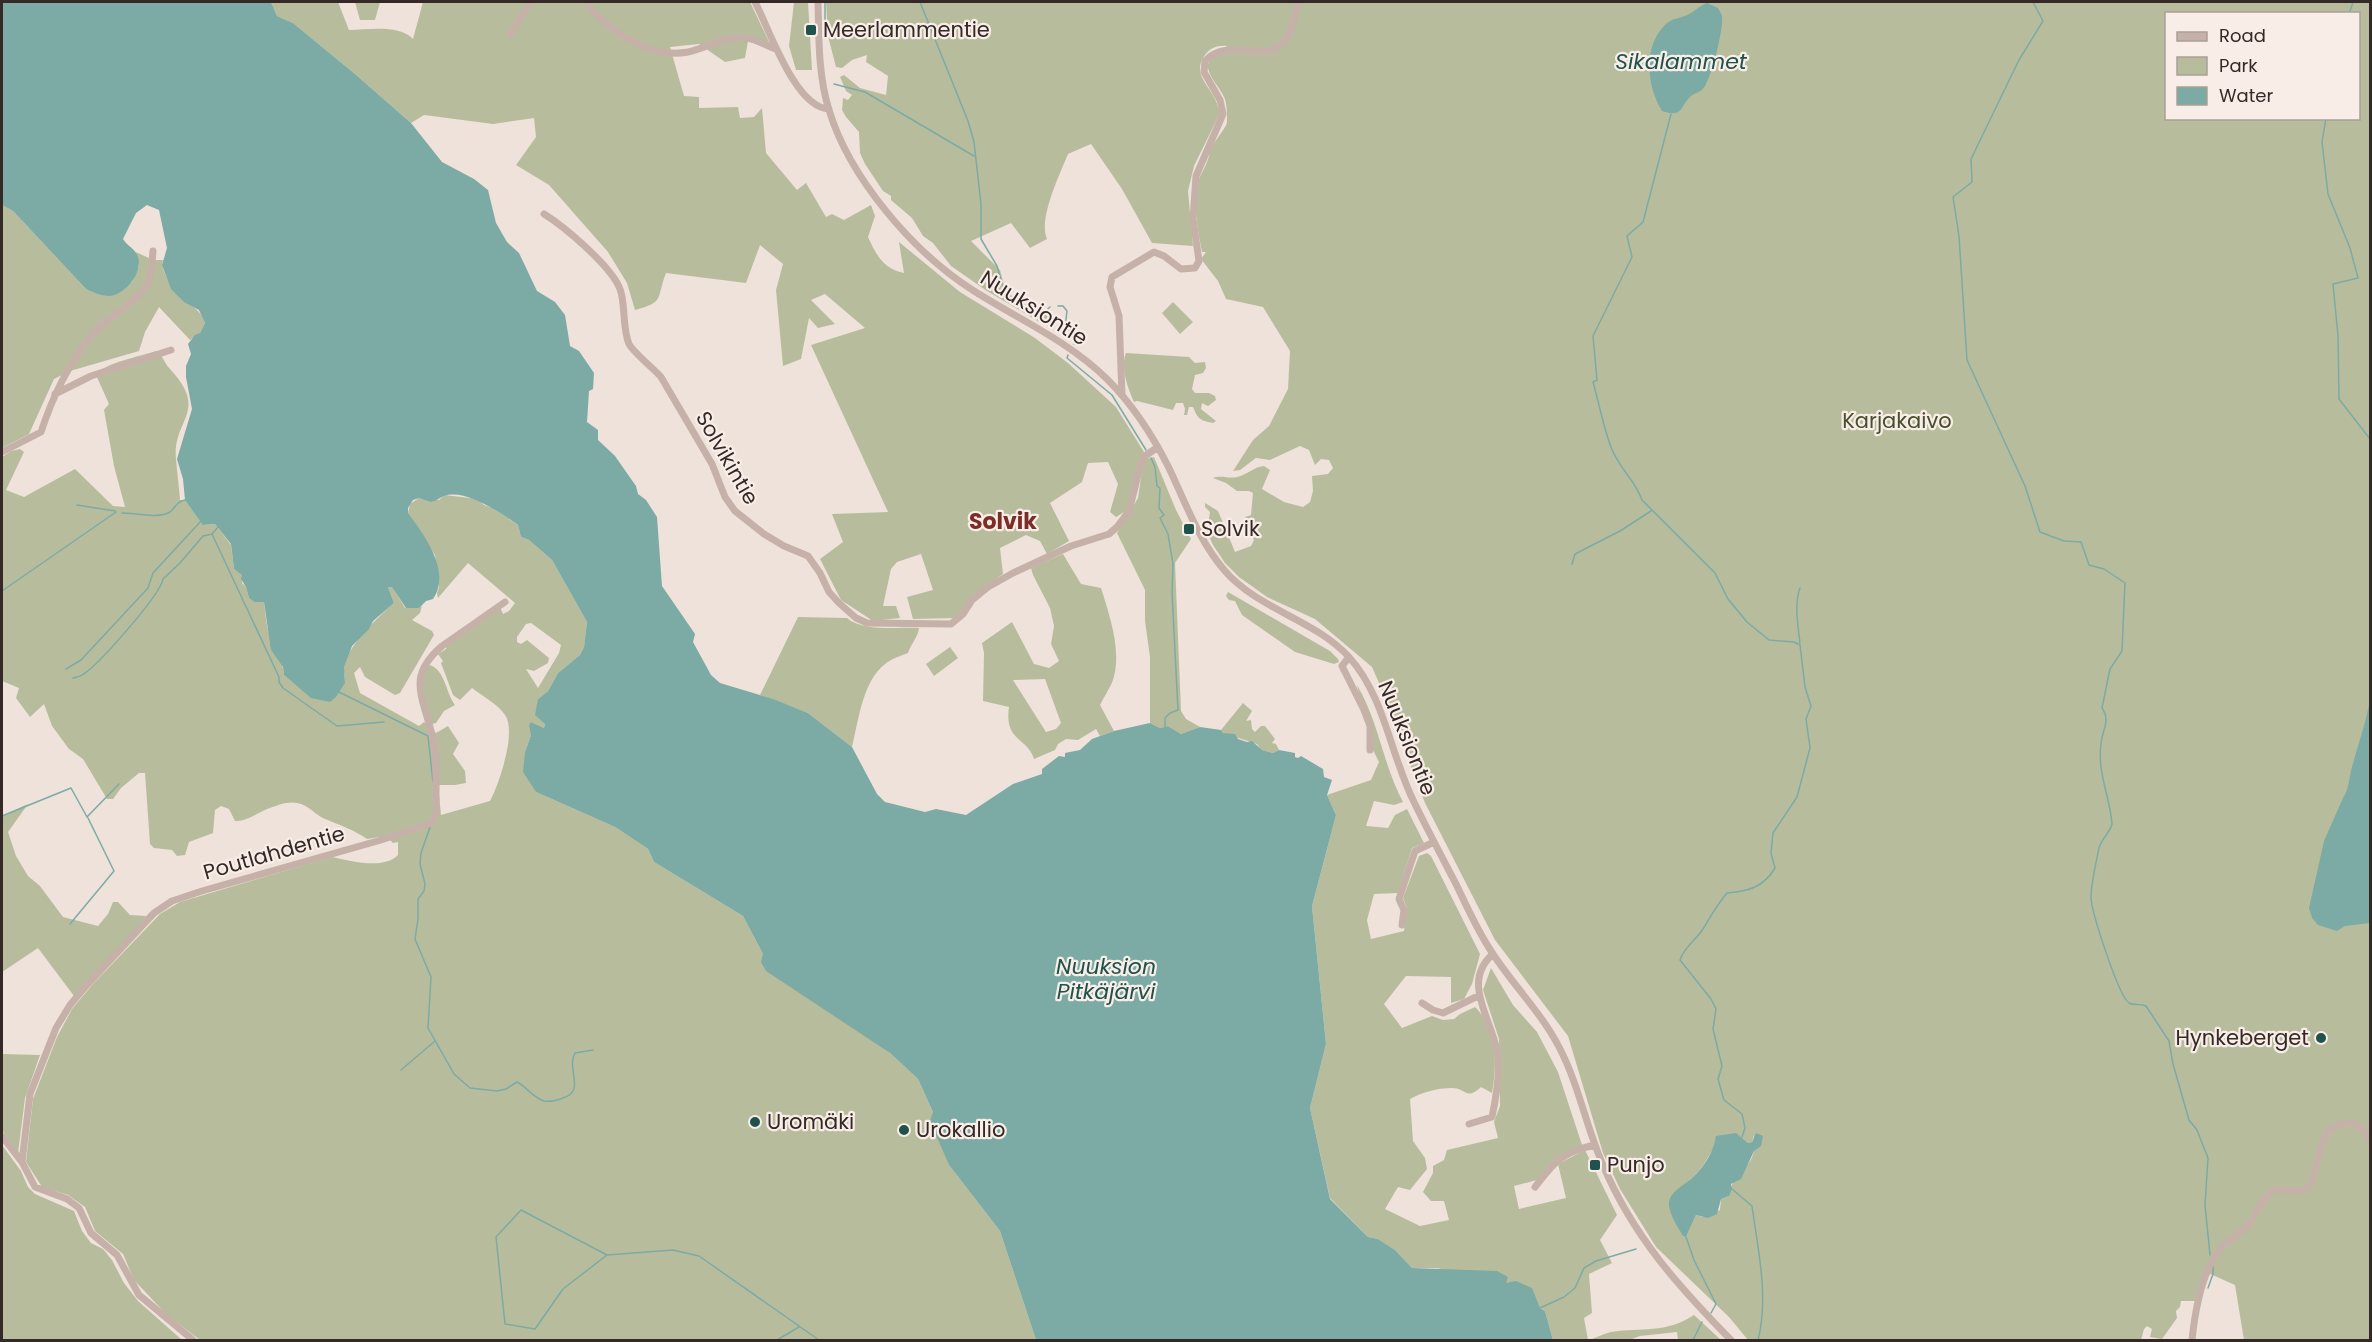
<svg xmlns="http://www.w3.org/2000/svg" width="2372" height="1342" font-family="Poppins,sans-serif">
	<rect width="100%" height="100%" fill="#efe2db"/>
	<path fill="#b7bd9c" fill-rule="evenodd" d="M271,2H338L349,30C369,30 398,24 413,39L423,2H750L773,50L748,41L745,58L725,62L699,44L670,47L684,96L699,97V108L738,107L740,118L754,117L762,108L766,153L797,190L806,183L826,217L832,214L844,220L871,205L875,216L868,237C876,254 883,269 904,273L899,242L960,292L1035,338L1068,363L1116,407L1144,452L1138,464L1126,511L1116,517L1110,512L1118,484L1108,462L1088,463L1082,482L1050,503L1069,541L1047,554L1040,541L1026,535L1000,548L1003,574L972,596L956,618L913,619L907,597L933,590L921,554L897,562L891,569L883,606H896L900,618L873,621L841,600L820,559L843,542L832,514L888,512L811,345L865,328L825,294L811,300L835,324L818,328L809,318L801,359L783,366L776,290L783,264L760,245L746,283L666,273C656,299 665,302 635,310L627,283L608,252L549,185L516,165L536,137L534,118L493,124L424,115L411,123L355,74L293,23L277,16Z
		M355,2H380L375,20H360Z
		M794,2H808L812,70H796L789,46Z
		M826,2H2370V1340H2244L2235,1285L2208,1273L2195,1301H2181L2180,1307L2176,1311L2177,1318L2162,1339L2150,1337L2152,1329L2147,1326L2144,1329L2141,1340H1748L1729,1317L1656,1247L1620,1189L1603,1153L1568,1036L1495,940L1425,803L1403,746L1402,735L1372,667L1315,619L1267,597L1239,577L1225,563L1213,545L1207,532L1210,512L1205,507V503L1218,511L1235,552L1251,546L1254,540L1248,529L1245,517L1251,515L1253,493L1249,491H1237L1226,483L1213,478C1222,475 1229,479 1237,477C1247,475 1253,467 1264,466L1270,470L1262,489L1284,502L1303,507L1310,502L1313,491L1312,476L1328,474L1333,468L1329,460L1321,459L1315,465L1309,450L1300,446L1270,460L1256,458L1240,470L1233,471L1253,440L1269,426L1288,389L1290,351L1263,307L1226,299L1218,281L1201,259L1206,252H1202C1197,228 1193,202 1199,179C1201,173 1205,168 1207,162C1209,158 1209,153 1211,149C1214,141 1227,127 1227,122C1227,115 1227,106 1225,99C1219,83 1187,58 1230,53L1226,46C1218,45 1210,48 1205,55C1192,73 1207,83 1215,99C1217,103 1218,108 1220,113L1194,166L1188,191L1193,246L1152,243L1122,189L1091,144L1068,154C1060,174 1038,219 1047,239L1030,248L1011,223L971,241L1000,270L1004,285L1014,299L1046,314L1052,323V327L1043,324L987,291L951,266L933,243L923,236L912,218L891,200V196L883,191L865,164L860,153L859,132L846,117L842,110L843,98L848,100L852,95L846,91L840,77L844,75L860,88L886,95L888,76L866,62L867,55L852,60L842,68L836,67L828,36ZM2166,14H2358V118H2166ZM1723,1135H1738L1748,1143L1752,1142L1754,1135C1754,1140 1755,1145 1754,1150C1752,1168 1731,1174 1729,1196L1721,1199L1720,1210L1703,1217L1696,1215L1686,1237L1676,1191C1688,1182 1699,1173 1707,1159C1713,1150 1715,1143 1723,1135Z
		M2,205L13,211L86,289L132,282L139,266L136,252L153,260H163C161,267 164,271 167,278C177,304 199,302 205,323L200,333L190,340L159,307L145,332L139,351L70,371L54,379L29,434L2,448Z
		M1173,302L1193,322L1180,334L1162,313Z
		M156,351C163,355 164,363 170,369C210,412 172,419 176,459C177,472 179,486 180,500H185L204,525L215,524L231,545L234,569L243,575L242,583L246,587L249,598L254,602H264C265,611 266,620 268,630C272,646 283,659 284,675L300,688L339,692C341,688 345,684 345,680C345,675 343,670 344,666C349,644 378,617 394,603L388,587L392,586L405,608H419L422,606L420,613L412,620L432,631L434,635L400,693L395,695L365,677L360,667L354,673L360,693L419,726L424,722L436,733L448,726L459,743L453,754L465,771L466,783L455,785H438L441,815L490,801C499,784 517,732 505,715C498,704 482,696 472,688L460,700L453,695L441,663L443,661L438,654L446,649V644L500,607L503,614L509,611L515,603L468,563L438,598L437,593L439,587L435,555L408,513L410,504L419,498L439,500L445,495L478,499L484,505L493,508L518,525L521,537L529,540L552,560L587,622L584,647L580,655L558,673L548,691L538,699L545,724L544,728L531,722V735L525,752L536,792L615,827L648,849L654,862L743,916L763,954L890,1053L918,1079L933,1112L949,1165L1000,1231L1036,1340H200L166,1314L134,1280L123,1254L95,1231L85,1207L68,1195L42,1187L26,1162L33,1099L57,1037L72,1009L93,984L160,914L180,902L332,857C351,861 383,870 398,855V842L393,843L386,836L367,839C354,830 340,825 325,819C315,815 309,805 297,803C288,801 278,805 270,808C258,812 247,822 235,821L229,809L221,806L215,810L213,833L189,842L185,855L177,856L172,850L154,848L150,844L145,773H139L121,788L113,799H107L83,759L69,749L52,726L44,704L30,717L16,698L19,688L2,681V457L11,451L20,449L24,452L6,490L24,497L75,469L113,506L125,507L114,466L104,410L109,404L96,375C103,363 142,356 156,351ZM531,623L561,645L559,653L538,688L526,669L534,671L548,663L549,658L527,640L521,644L517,642V637L526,624Z
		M1126,353L1189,357L1195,363L1205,362L1206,368L1203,373L1195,375L1192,389L1195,393H1209L1215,396L1216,400L1208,406L1202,403L1201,409L1216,421L1213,423C1199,420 1198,419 1193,407H1189L1187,415H1184L1185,409L1183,403H1176L1173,410L1137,401L1134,402C1128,389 1120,367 1126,353Z
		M1154,457L1176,510L1191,539L1175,563L1181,711L1186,719L1200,727L1181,734L1168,726L1160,728L1150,723V657L1145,621V590L1117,533L1138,498L1143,464L1146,459Z
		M1063,554L1081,584L1101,588C1110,617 1122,651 1113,680C1110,688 1104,697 1100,705L1114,731L1100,736L1096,729L1078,740L1066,739L1058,744L1055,750L1034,759C1027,737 1004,742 1009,707L983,701L984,653L982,643L1012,622L1034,664L1049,668L1059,661L1051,644L1054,626L1050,608L1033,575L1031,568ZM1045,679L1061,723L1056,729L1046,732L1013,680Z
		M1228,592L1330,651L1338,659L1339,662L1334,664L1295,652L1242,615L1235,601L1229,600L1226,596Z
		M798,617L847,618C863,632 898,627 919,628C918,637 911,644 908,653C903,655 896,657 891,660C863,675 859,719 852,747L808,713L760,695Z
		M950,647L958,658L934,676L926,664Z
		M430,665C445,670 446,693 455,705L444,711L436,723L432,724L422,692L424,669Z
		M1357,685C1379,722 1383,765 1403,802L1394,805L1374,801L1366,826L1388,828L1395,815L1407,809L1424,843L1412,848L1398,893L1374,894L1367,920L1371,939L1404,931L1407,908L1403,898L1419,856L1427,853L1431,856L1480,954L1472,984L1464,999L1451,1003V977L1406,976L1384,1004L1402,1028L1432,1016L1443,1020L1454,1019L1460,1014L1475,1007C1498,1029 1497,1064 1492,1093L1481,1087C1466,1101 1466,1088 1452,1088C1437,1088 1423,1092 1410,1099L1413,1141L1425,1158L1427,1169L1410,1190L1398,1187L1385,1209L1420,1226L1449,1220L1444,1201H1431L1423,1192L1433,1173V1166L1444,1160L1447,1150L1498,1138L1494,1122L1500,1106L1499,1039L1483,990L1491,968L1513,1005L1537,1032L1558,1072L1582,1145C1558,1153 1552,1160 1537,1180L1514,1186L1519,1209L1566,1198L1558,1164L1585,1150L1617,1215L1600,1240L1612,1263L1589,1274L1592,1313L1584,1318L1588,1340C1596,1338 1603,1334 1611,1332C1642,1327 1665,1334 1694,1315L1721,1340H1678L1677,1332L1640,1336L1629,1340H1553L1545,1311L1505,1283L1437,1268H1412L1395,1250L1378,1239L1368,1237L1330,1198L1310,1108L1326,1044L1312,906L1336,815L1327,795L1371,780L1379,762L1373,750Z
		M1243,703L1252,711L1246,721L1251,720L1252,729L1255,732L1261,726H1265L1275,739L1272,743L1276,744L1279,750L1273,753L1261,750L1257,744L1223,733L1221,730Z
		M28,804L8,832L16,856L28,876L40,886L63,917L98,926L108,914L113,902H118L130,915L146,916L124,944L74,996L38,948L2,972V816Z
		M2,1054L40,1055L25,1098L18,1153L2,1130Z
		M2,1145L21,1171L28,1187L35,1194L74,1211L82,1231L91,1243L103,1249L112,1260L124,1283L138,1301L182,1340H2Z"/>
	<path fill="#7caaa5" d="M2,2H271L277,16L293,23L355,74L411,123L442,162L474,179L488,190L496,223L507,242L519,253L537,291L555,302L565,315L570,346L579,351L594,373L593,389L589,391L587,422L598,430V440L615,456L636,486L638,494L646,500L657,517L662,586L695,634L693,642L711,675L720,683L773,699L808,713L852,747L877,794L885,802L925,812L936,809L966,815L1013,784L1042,774V769L1059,756L1065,757V753L1080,750L1092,739L1114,731L1150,723L1160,728L1168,726L1181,734L1200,727L1221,730L1223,733L1235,734L1238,739L1247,742L1252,741L1262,750L1273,753L1279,750L1295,753V757L1298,758L1301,756L1323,769L1324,777L1332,780L1327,795L1336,815L1312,906L1326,1044L1310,1108L1330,1199L1368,1237L1378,1239L1395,1250L1412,1268L1497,1271L1508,1277L1506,1283L1516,1281L1532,1288L1540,1308L1545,1311L1553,1340H1036L1000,1231L949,1165L930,1121L933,1112L918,1079L890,1053L766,971L761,962L763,954L743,916L654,862L648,849L615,827L536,792L523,772L525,752L531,735L529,725L531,722L544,728L545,724L535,715L538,699L548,691L558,673L580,655L584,647L587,622L552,560L529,540L521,537L518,525C501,513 465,488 444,496C439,498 436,501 431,502L419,498L413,500L408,508V513C424,535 452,571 433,599L426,601L419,608H406L392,587H388L394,603L373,621L369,629L352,646L344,667L345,683L336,697L330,702L311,698L284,675L283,667L271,650L264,602H254L249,598L246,587L241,579L242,575L234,569L231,544L215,524L203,525L185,500L183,479L177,459L192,409L186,377V366L191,354L188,344L195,335L200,333L205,323L199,310L184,302L171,289L162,265L167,248L159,210L147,205L136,213L123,239C127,246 136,249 138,257C143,273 125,295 109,296C101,296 93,292 86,289L13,211L2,205Z
		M1707,3L1718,8C1719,10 1721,13 1722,16C1724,28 1711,80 1703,89C1700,92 1695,93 1691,96C1679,107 1684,118 1662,111C1647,87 1642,46 1666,24C1672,18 1679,19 1687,15C1694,12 1699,6 1707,3Z
		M2370,700V923L2345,926L2337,931L2318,925L2312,918L2309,908L2324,841L2343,798C2349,789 2349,778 2352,767C2358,745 2366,722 2370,700Z
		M1736,1133L1748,1143L1752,1142L1756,1133L1763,1136L1761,1146L1754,1151L1741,1179L1731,1184L1732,1189L1729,1196L1721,1199L1717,1214L1708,1218L1696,1215L1686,1237L1683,1236C1678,1227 1670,1216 1669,1205C1668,1192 1685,1185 1693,1177C1704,1167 1714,1151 1716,1136Z"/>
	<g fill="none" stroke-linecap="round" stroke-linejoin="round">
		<path stroke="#7caaa5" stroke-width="1.5" d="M825,2V24L830,30
			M920,2L968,121L974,142L981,204V239L997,266L1007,301L1042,314L1050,307
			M2033,2L2043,21L2019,60L1971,159L1972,182L1953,197L1959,236L1967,360L2025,486L2040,532L2064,541L2081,542L2089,565L2104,569L2125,583L2122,651L2110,669L2102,708C2111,721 2102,730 2101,744C2097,772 2110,797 2112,824C2110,833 2101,839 2099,848C2096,863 2091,883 2091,898C2092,913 2118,995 2129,1003C2134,1006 2140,1003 2146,1006L2169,1041L2173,1064L2189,1120L2197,1130L2208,1158L2205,1205L2210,1255
			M2349,14L2353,2
			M834,84L865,92L974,156
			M1671,114L1643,222L1627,236L1632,257L1593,336L1597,380L1593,382C1599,403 1603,426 1611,447C1618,467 1635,480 1642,500L1715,573L1728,599L1747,622L1769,640L1794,642L1800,645L1805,687L1811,706L1806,719L1810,748L1797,797L1773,833L1771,853L1775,868C1763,888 1748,891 1727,893C1716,906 1711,916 1703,929C1696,940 1684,947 1680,960L1711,999L1716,1009L1713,1029L1722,1066L1718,1079L1724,1100L1742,1114L1745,1128L1742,1137
			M2326,118L2322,142L2328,194L2350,248L2358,278L2333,284L2338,336L2339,399L2370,439
			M1058,306H1063L1067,311L1065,328L1074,332L1076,339L1074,344
			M1068,355L1067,358L1112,395L1146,450
			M1151,458L1155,467L1157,486L1160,488L1159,508L1164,515L1160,518L1168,534L1173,564L1172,592L1178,710L1170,713L1165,718V727
			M77,505L115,511
			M122,513C135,513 159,519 170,512C176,507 177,501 185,500
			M212,534L279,677V682L283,688L337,726L384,722
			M1572,564L1575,554L1620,531L1651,511
			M2,591L116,512
			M1800,643C1798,626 1794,604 1800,588
			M66,669L81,660L148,588L153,573L201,521
			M73,678C76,677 79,677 82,675C97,667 161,594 163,579L180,563L203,536L212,534L218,527
			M339,692L428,736L433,782
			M2,816L71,788L87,817L119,784
			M430,827L421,853L420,864L425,884L424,891L418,899V919L415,939L431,977L428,1028L454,1074L470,1088L497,1091L506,1089L517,1082C526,1086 533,1098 544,1101C550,1102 558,1100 563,1098C586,1091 566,1069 575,1053L593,1050
			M70,924L114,871L88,818
			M401,1070L435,1041
			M1732,1189L1752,1206C1758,1250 1769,1297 1758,1340
			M1686,1237L1694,1260L1716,1304L1711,1313
			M607,1255L521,1210L496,1237L505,1324L535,1329L563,1289L607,1255L673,1250L699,1256L819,1340
			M2208,1288L2213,1274V1266
			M1540,1308L1564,1297L1575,1288L1584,1268L1596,1261L1636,1249
			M777,1340L799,1327
			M1693,1340L1702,1322"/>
		<path stroke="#c6b1a8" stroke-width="7" d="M586,2C608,31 649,59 688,52C707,48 726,35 746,38C756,39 767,46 776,49
			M755,2C769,28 795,108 829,109
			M818,2C819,38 818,75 829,110C850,179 914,253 974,291C1020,320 1068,341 1107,379C1132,404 1153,436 1169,468C1186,504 1199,541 1225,571C1259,610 1314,619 1349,657C1385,697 1390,754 1414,802C1427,829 1442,857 1456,884C1467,907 1477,930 1491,951C1512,984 1541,1012 1559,1047C1579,1085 1586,1127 1603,1165C1633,1236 1678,1286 1731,1340
			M511,34L530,2
			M544,214C565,227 611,266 620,289C626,306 622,327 629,344C633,352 654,369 661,377L712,464L725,497L735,511L764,534L784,546L808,556L820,573L829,592L839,603L856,618L867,623L951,624L963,614L972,600L988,587L1013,573L1071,546L1109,534L1117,527L1129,511L1141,463L1145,456L1158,447
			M55,394L91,376L171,350
			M1122,395L1119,316L1110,287L1112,277L1154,252L1164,256L1181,269L1195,268L1199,261L1193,219L1196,176L1223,114L1220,100L1204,72L1205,61C1227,36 1267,64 1284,42C1293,31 1295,15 1298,2
			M2,452L41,432C53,396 67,367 90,337C106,316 134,306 148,283C152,275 152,260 153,251
			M1349,657L1342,666L1364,710L1370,726V750
			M1402,925L1404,910L1399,899L1415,851L1434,842
			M1422,1003L1433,1010L1443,1013L1478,996
			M1469,1124L1492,1117C1496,1098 1500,1077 1498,1057C1495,1023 1459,983 1493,954
			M2,1136L22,1162L35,1187L67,1199L79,1208L91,1233L117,1255L139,1295L193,1340
			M22,1162L30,1094L56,1028L70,1005L86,986L154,913L172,901L202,891L381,840L431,823C438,815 436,805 436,796C436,776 437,754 432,735C423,696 406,677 442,646L505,602
			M1535,1187C1555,1161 1561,1153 1594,1145
			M2192,1340C2195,1311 2202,1269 2222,1247C2230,1238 2243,1232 2250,1223C2257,1214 2261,1200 2270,1193C2281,1184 2294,1196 2305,1189C2324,1177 2310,1127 2346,1123C2358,1122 2364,1130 2370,1140"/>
	</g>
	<g fill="#20524d" stroke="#f8ede7" stroke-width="2">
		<rect x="805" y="24" width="12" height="12" rx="3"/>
		<rect x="1183" y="523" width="12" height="12" rx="3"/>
		<circle cx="2321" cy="1038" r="6"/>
		<circle cx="755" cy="1122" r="6"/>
		<circle cx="904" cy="1130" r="6"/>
		<rect x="1589" y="1159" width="12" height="12" rx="3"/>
	</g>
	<g text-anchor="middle" stroke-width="4.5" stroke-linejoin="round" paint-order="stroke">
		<g font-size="21" fill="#342927" stroke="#f8ede7" text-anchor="start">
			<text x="823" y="37">Meerlammentie</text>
			<text x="1201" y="536">Solvik</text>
			<text x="2309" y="1045" text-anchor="end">Hynkeberget</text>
			<text x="767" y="1129">Uromäki</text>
			<text x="916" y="1137">Urokallio</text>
			<text x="1607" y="1172">Punjo</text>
		</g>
		<g font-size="21" fill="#342927" stroke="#f8ede7">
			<text transform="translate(1034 308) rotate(32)" y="7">Nuuksiontie</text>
			<text transform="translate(727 458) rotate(60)" y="7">Solvikintie</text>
			<text transform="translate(1407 738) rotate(68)" y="7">Nuuksiontie</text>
			<text transform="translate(274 853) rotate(-16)" y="7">Poutlahdentie</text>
		</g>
		<g font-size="21" fill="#49502d" stroke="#f8ede7">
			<text x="1897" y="428">Karjakaivo</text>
		</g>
		<g font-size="22" font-style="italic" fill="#20524d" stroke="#f8ede7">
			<text x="1681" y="69">Sikalammet</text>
			<text x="1106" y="974">Nuuksion<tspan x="1106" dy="25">Pitkäjärvi</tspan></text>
		</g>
		<g font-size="22" font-weight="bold" fill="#7c2d27" stroke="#f8ede7">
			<text x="1003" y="529">Solvik</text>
		</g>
	</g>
	<rect width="2372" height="1342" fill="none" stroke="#342927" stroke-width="6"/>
	<rect x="2165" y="12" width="195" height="108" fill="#f8ede7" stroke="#aa9f9a" stroke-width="1.5"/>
	<rect x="2177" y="32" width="30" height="9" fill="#c6b1a8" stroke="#aa9f9a" stroke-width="1.5"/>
	<text x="2219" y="42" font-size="18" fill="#342927">Road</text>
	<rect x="2177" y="57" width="30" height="18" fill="#b7bd9c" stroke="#aa9f9a" stroke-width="1.5"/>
	<text x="2219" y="72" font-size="18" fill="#342927">Park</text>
	<rect x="2177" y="87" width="30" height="18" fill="#7caaa5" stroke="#aa9f9a" stroke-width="1.5"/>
	<text x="2219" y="102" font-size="18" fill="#342927">Water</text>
</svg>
